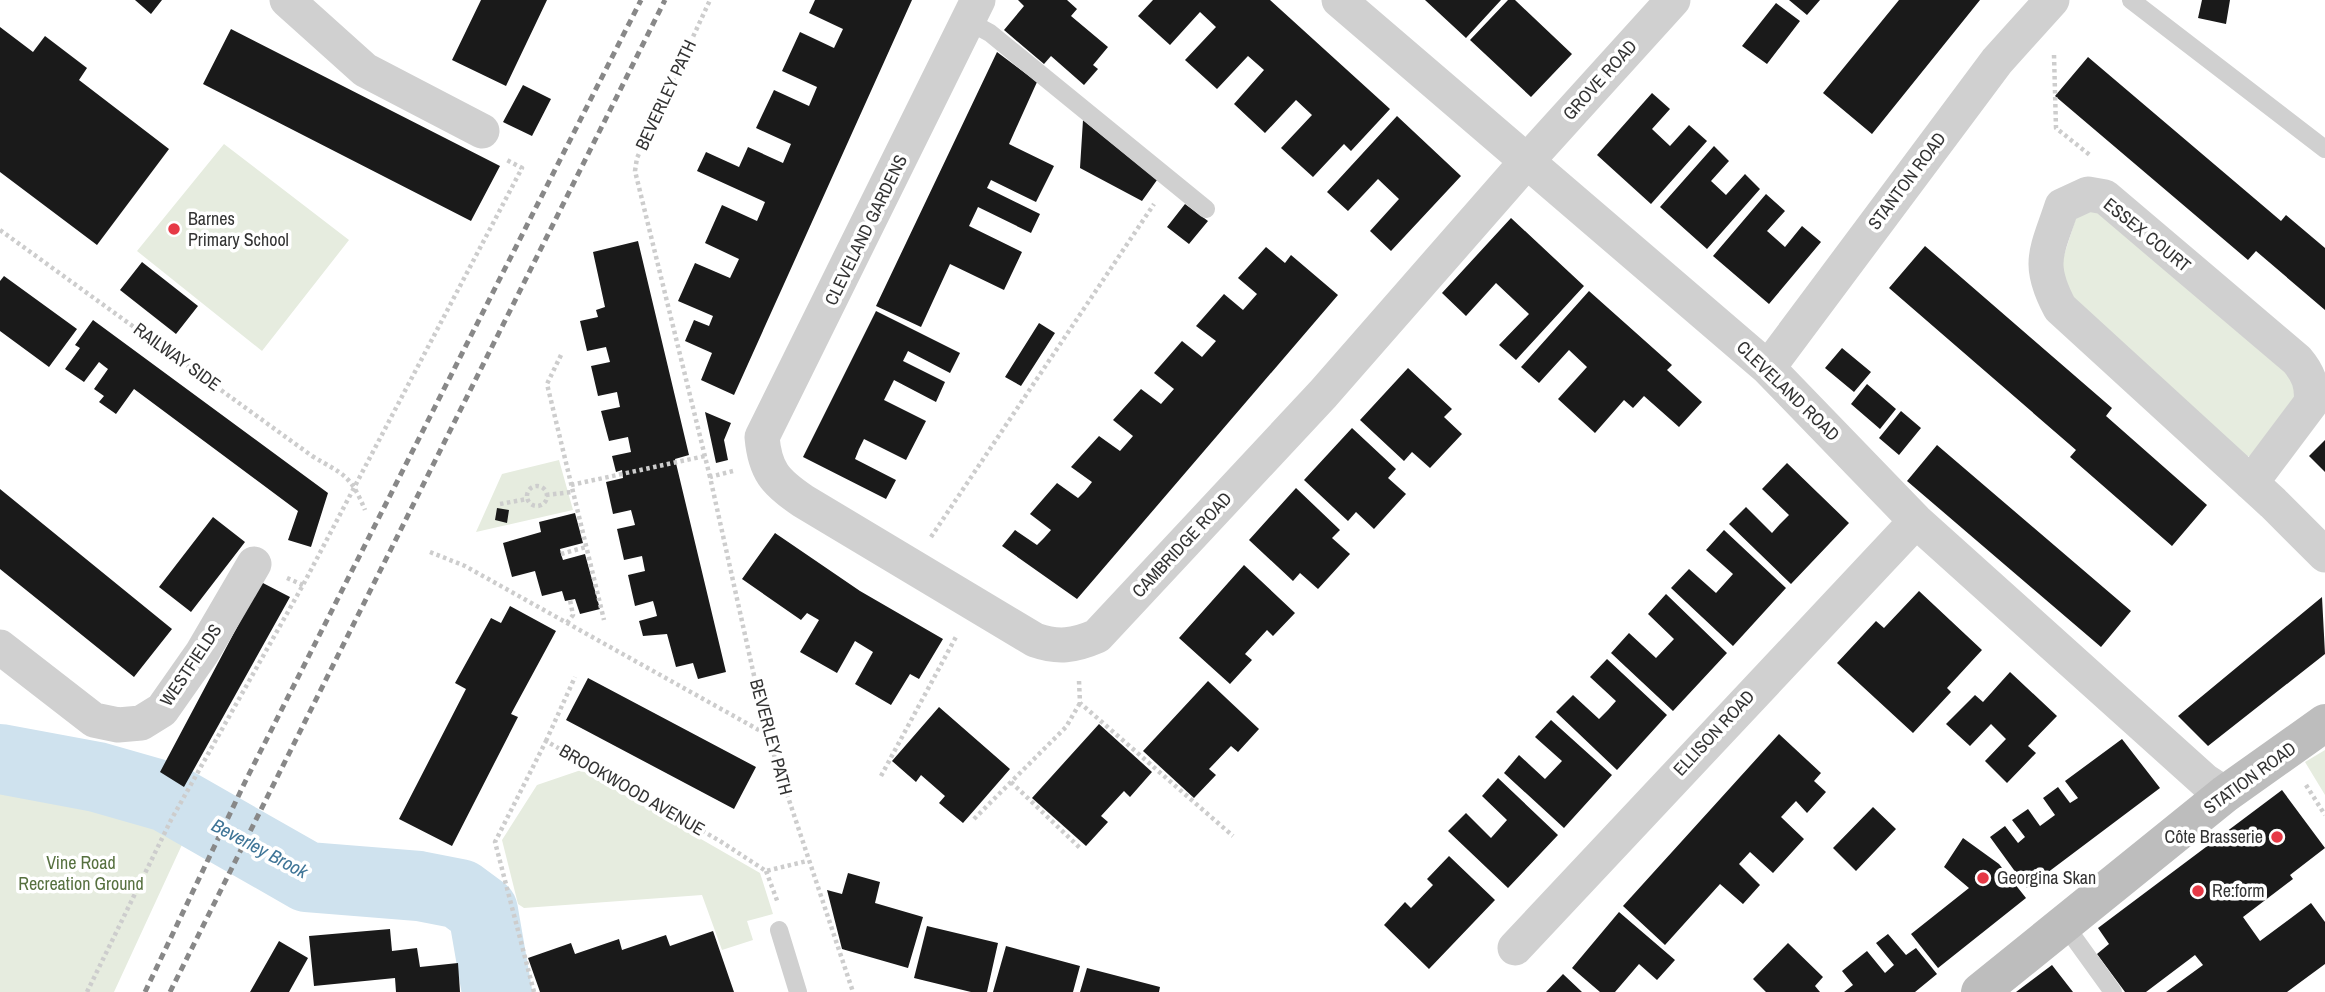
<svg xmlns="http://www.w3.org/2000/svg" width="2325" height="992" font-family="'Archivo Narrow',sans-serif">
	<rect width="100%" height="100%" fill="#fff"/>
	<path fill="#e6ecdf" d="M224,144L349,240L262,351L137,251Z
		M2099,208L2291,370L2300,390L2255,456H2243L2067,297L2057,277L2078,212Z
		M559,460L573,510L476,532L502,474Z
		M2325,750V795L2305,762Z
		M581,770L760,873L773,914L747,921L753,940L722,950L702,895L524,908L518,904L502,840L537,785Z
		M0,776L148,808L169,814L186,829V836L114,992H0Z"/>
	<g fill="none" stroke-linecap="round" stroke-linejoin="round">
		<path stroke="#cfe2ee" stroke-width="70" d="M0,759L97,777L167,797L307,877L419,886L460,894L483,911L497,992"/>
	</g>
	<path fill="#1a1a1a" d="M135,0H162L151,14Z
		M481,0H547L506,86L452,60Z
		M815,0H912L734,395L701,380L712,353L685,341L694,320L709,326L713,316L678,301L695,263L730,278L739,259L705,243L722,205L757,221L765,202L697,171L706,152L739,167L748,147L783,163L791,144L756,128L774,90L809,106L817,87L782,71L800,32L834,48L843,29L809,13Z
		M1018,0H1067L1077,9L1071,16L1108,47L1093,65L1098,69L1084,85L1051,56L1044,64L1004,30L1024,6Z
		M1153,0H1270L1390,109L1351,151L1344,144L1313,177L1281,148L1312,115L1296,100L1265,133L1234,104L1264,70L1248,56L1217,89L1185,60L1216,27L1200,12L1170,45L1138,16Z
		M1425,0H1501L1466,38Z
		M1508,0H1515L1572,54L1531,97L1470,40Z
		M1789,0H1820L1807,15Z
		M1899,0H1980L1872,134L1823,93Z
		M2202,0H2230L2226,24L2198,18Z
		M1776,3L1800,21L1767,64L1742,46Z
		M0,27L33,52L45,36L87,68L79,80L169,149L97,245L0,172Z
		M231,29L500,166L471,221L203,84Z
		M997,52L1037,82L1009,144L1054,166L1036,202L991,180L987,188L1040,214L1031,233L978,207L969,226L1022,252L1004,290L950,264L921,327L876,306Z
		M2088,57L2281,221L2286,215L2325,248V310L2256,251L2248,260L2055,96Z
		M523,85L551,99L532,136L503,122Z
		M1652,93L1670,109L1652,129L1670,146L1689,125L1707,141L1651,204L1597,155Z
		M1397,116L1461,176L1391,251L1370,231L1399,199L1378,179L1348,211L1327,192Z
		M1083,120L1157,180L1142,201L1080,168Z
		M1714,146L1729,161L1711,181L1726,195L1745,174L1760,189L1707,249L1660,207Z
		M1766,194L1785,211L1767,231L1785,247L1802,226L1821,242L1769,304L1713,256Z
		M1185,204L1208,221L1189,244L1167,227Z
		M1511,218L1584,286L1516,360L1499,345L1529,314L1496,283L1466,316L1442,293Z
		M638,241L689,455L675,459L726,672L698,679L693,663L676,667L667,634L643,636L639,621L657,616L655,608L653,601L635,606L628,575L645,571L642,556L624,560L617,529L635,525L631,510L613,514L606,482L623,478L622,470L616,472L612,456L631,452L628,437L609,441L601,411L620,407L617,392L598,396L591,366L610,362L606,347L587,351L580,321L598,317L596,310L605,307L593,252Z
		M1925,246L2112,408L2106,416L2207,505L2172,546L2070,457L2076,450L1889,288Z
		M1266,247L1285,263L1291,255L1338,295L1077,599L1002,546L1015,530L1037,545L1044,538L1051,530L1030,514L1057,483L1078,498L1085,491L1092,482L1071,467L1099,436L1120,451L1127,443L1133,436L1113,420L1141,389L1161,404L1174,389L1154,373L1182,341L1202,357L1216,341L1196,326L1224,294L1243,310L1257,294L1238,278Z
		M142,262L198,306L176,334L120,290Z
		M4,276L77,329L49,367L0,331V281Z
		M1589,291L1672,365L1667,370L1702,402L1679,427L1644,396L1633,408L1624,400L1595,433L1558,399L1587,367L1569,350L1539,383L1521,367Z
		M876,311L960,353L950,373L908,351L903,361L945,382L936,402L894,380L884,400L926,421L906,460L864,439L859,449L855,459L896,480L886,499L803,457Z
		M93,320L328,493L311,547L288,540L298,511L134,389L116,414L99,402L104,396L94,389L108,369L104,366L99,362L84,382L65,369L80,348L75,345Z
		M1039,323L1055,333L1021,386L1005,377Z
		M1842,348L1871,372L1854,392L1825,368Z
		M1408,368L1452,409L1444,417L1462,434L1430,468L1412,452L1404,461L1360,420Z
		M1867,384L1896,409L1880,429L1851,404Z
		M1901,411L1921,428L1899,455L1879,438Z
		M705,412L731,423L724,440L728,460L716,463Z
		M1352,428L1396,469L1388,478L1406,494L1374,529L1356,512L1348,521L1304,480Z
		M2325,440V472L2309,456Z
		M1937,445L2131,611L2101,647L1907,481Z
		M1787,463L1849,523L1791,584L1729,524L1746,507L1772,533L1780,524L1789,515L1762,489Z
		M1296,488L1340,530L1332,538L1350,554L1318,589L1300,573L1293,581L1249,540Z
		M0,489L172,629L134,677L0,569Z
		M497,508L509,510L507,523L495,520Z
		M575,513L583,543L560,549L561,554L563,560L585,554L600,609L580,614L575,599L565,601L562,591L542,596L535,571L512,577L503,543L541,532L539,522Z
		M213,517L245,542L191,612L159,587Z
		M1724,530L1786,588L1733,646L1671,588L1689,569L1716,593L1733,574L1706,550Z
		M775,533L860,591L943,639L919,679L910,674L891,705L855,684L873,652L855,641L837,673L800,652L819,620L807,613L801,620L742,579Z
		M1244,565L1295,613L1273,636L1267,630L1245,654L1252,660L1230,684L1179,638Z
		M261,582L290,597L184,787L160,772Z
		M1919,591L1982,650L1947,688L1951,692L1913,733L1837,663L1876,621L1884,628Z
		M1666,594L1727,653L1673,711L1611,653L1629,633L1656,658L1674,639L1648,614Z
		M2322,597L2325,654L2208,746L2178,716Z
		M510,606L556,631L511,714L518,717L452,846L399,819L466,689L455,683L491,618L501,623Z
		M1607,659L1667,715L1617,770L1556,712L1573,695L1599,719L1608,710L1616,701L1590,677Z
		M2010,672L2057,716L2028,746L2036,753L2007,783L1985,761L2006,739L1991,724L1970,746L1946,724L1975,695L1983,702Z
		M588,678L756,767L734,809L566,720Z
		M1208,681L1259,729L1238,752L1231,746L1209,769L1216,775L1194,798L1143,751Z
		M939,707L1010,769L963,823L939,803L945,796L921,775L916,782L892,761Z
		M1551,720L1612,775L1564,828L1504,773L1519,755L1545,779L1562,761L1535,737Z
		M1099,724L1152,772L1130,797L1124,791L1101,816L1108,822L1086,846L1032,798Z
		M1779,734L1821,773L1814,781L1826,792L1807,813L1796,801L1781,817L1804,839L1773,873L1750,852L1739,864L1760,885L1743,904L1720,884L1665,945L1623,906Z
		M2122,739L2160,788L2027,888L1990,837L2005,826L2018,843L2025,837L2012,820L2028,809L2040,826L2055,815L2043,798L2058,787L2070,803L2078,798L2065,781Z
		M1498,778L1558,835L1508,888L1448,831L1466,813L1491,838L1507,820L1482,796Z
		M2282,790L2325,848L2290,875L2293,879L2243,917L2260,941L2311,903L2325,922V964L2287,992H2166L2203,965L2195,955L2146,992H2125L2097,954L2109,944L2098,928Z
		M1873,807L1896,829L1856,871L1833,848Z
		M1963,838L1999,864L2026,898L1938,968L1911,934L1969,888L1944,867Z
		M1449,856L1495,900L1429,969L1384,925L1405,902L1411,908L1433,885L1427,879Z
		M848,873L880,882L875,903L923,917L908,968L842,949L827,890L842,894Z
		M1619,912L1675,960L1657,980L1639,964L1615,992H1600L1572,968Z
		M927,926L998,943L987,992H971L914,978Z
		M390,929L392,951L417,948L420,967L458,963L460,992H396L395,978L314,986L309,936Z
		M713,931L734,992H540L528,958L571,943L575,954L619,939L622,950L666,935L670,946Z
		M1888,934L1906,955L1916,948L1937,974L1915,992H1844L1853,985L1842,971L1867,951L1885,973L1894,965L1876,943Z
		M279,941L308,958L289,992H250Z
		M1788,943L1823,977L1815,986L1820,992H1766L1753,979Z
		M1006,946L1080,966L1073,992H993Z
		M2052,965L2073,992H2016Z
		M1087,968L1160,987L1159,992H1080Z
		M1563,974L1582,992H1546Z"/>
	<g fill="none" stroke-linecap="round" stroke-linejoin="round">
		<path stroke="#cdcdcd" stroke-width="4.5" stroke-dasharray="3.5 3.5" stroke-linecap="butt" d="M2054,55L2056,128L2091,156
			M0,230L312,456C344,475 350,474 365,510
			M561,355L547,384L604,620
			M733,471L710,477L767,734L853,992
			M710,477L635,171L637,158L710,0
			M571,485L705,456
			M527 496a10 10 0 1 1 20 0a10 10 0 1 1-20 0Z
			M546,495L572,492
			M500,504L527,499
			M931,537L1154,204
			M430,552L465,566L766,734
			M561,554L586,547
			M287,578L303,585
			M567,623L573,615L570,600
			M1079,681L1080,703L1233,836
			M546,741L575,677
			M881,776L957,635
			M1011,782L1080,848
			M2306,785L2325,815
			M974,819L1066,727L1080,703
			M766,871L778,903
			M87,992L171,820L303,585L522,168L505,159
			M534,992L495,842L546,741L720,841L766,871L807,861"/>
		<path stroke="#d0d0d0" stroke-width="18" d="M2131,0L2325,149
			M968,21L990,33L1206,209
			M2064,924L2113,992
			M779,930L798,992"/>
		<path stroke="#d0d0d0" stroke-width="35" d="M287,0L365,70L482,131
			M978,0L762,437C765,471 775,482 803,501L1035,640C1058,648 1074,646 1097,636L1323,394L1527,161L1673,0
			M1339,0L1768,368L1916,521L2205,781L2225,794
			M1768,368L1997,61L2052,0
			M2251,483L2311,403C2313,385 2308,373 2297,360L2105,197L2088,194L2062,206C2047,252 2036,263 2060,308L2273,503L2325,555
			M0,647L94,720L118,725L141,723L162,710L202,653L254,564
			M1515,948L1916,521"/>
		<path stroke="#bdbdbd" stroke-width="38" d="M1980,992L2225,794L2325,723"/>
		<path stroke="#888" stroke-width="5" stroke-dasharray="7 5" stroke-linecap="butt" d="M145,992L246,780L641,0
			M170,992L665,0"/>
	</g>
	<g fill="#e63946" stroke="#fff" stroke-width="2.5">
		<circle cx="174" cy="229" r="7"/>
		<circle cx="2277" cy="837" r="7"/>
		<circle cx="1983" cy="878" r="7"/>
		<circle cx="2198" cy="891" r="7"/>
	</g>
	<g text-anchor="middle" stroke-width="7" stroke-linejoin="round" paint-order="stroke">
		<g font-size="18" fill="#333" stroke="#fff">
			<text transform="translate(1600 80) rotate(-48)" y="6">GROVE ROAD</text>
			<text transform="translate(666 95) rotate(-65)" y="6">BEVERLEY PATH</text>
			<text transform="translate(1907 181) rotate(-53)" y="6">STANTON ROAD</text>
			<text transform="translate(866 230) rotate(-64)" y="6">CLEVELAND GARDENS</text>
			<text transform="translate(2147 235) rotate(39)" y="6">ESSEX COURT</text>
			<text transform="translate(177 357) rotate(36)" y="6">RAILWAY SIDE</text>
			<text transform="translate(1788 391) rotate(44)" y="6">CLEVELAND ROAD</text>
			<text transform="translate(1182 545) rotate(-47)" y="6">CAMBRIDGE ROAD</text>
			<text transform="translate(191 665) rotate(-56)" y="6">WESTFIELDS</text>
			<text transform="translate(1714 733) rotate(-47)" y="6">ELLISON ROAD</text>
			<text transform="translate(771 737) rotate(75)" y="6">BEVERLEY PATH</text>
			<text transform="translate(2250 778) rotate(-36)" y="6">STATION ROAD</text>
			<text transform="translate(632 790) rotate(30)" y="6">BROOKWOOD AVENUE</text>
		</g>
		<g font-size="18" fill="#333" stroke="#fff" text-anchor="start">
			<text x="188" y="225">Barnes<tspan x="188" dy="21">Primary School</tspan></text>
			<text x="2263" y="843" text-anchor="end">Côte Brasserie</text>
			<text x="1997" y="884">Georgina Skan</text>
			<text x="2212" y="897">Re:form</text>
		</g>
		<g font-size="18" fill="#56703f" stroke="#fff">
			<text x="81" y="869">Vine Road<tspan x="81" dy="21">Recreation Ground</tspan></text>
		</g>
		<g font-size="19" font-style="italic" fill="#3f7597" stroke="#fff">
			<text transform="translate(260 848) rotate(28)" y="7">Beverley Brook</text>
		</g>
	</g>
</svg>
